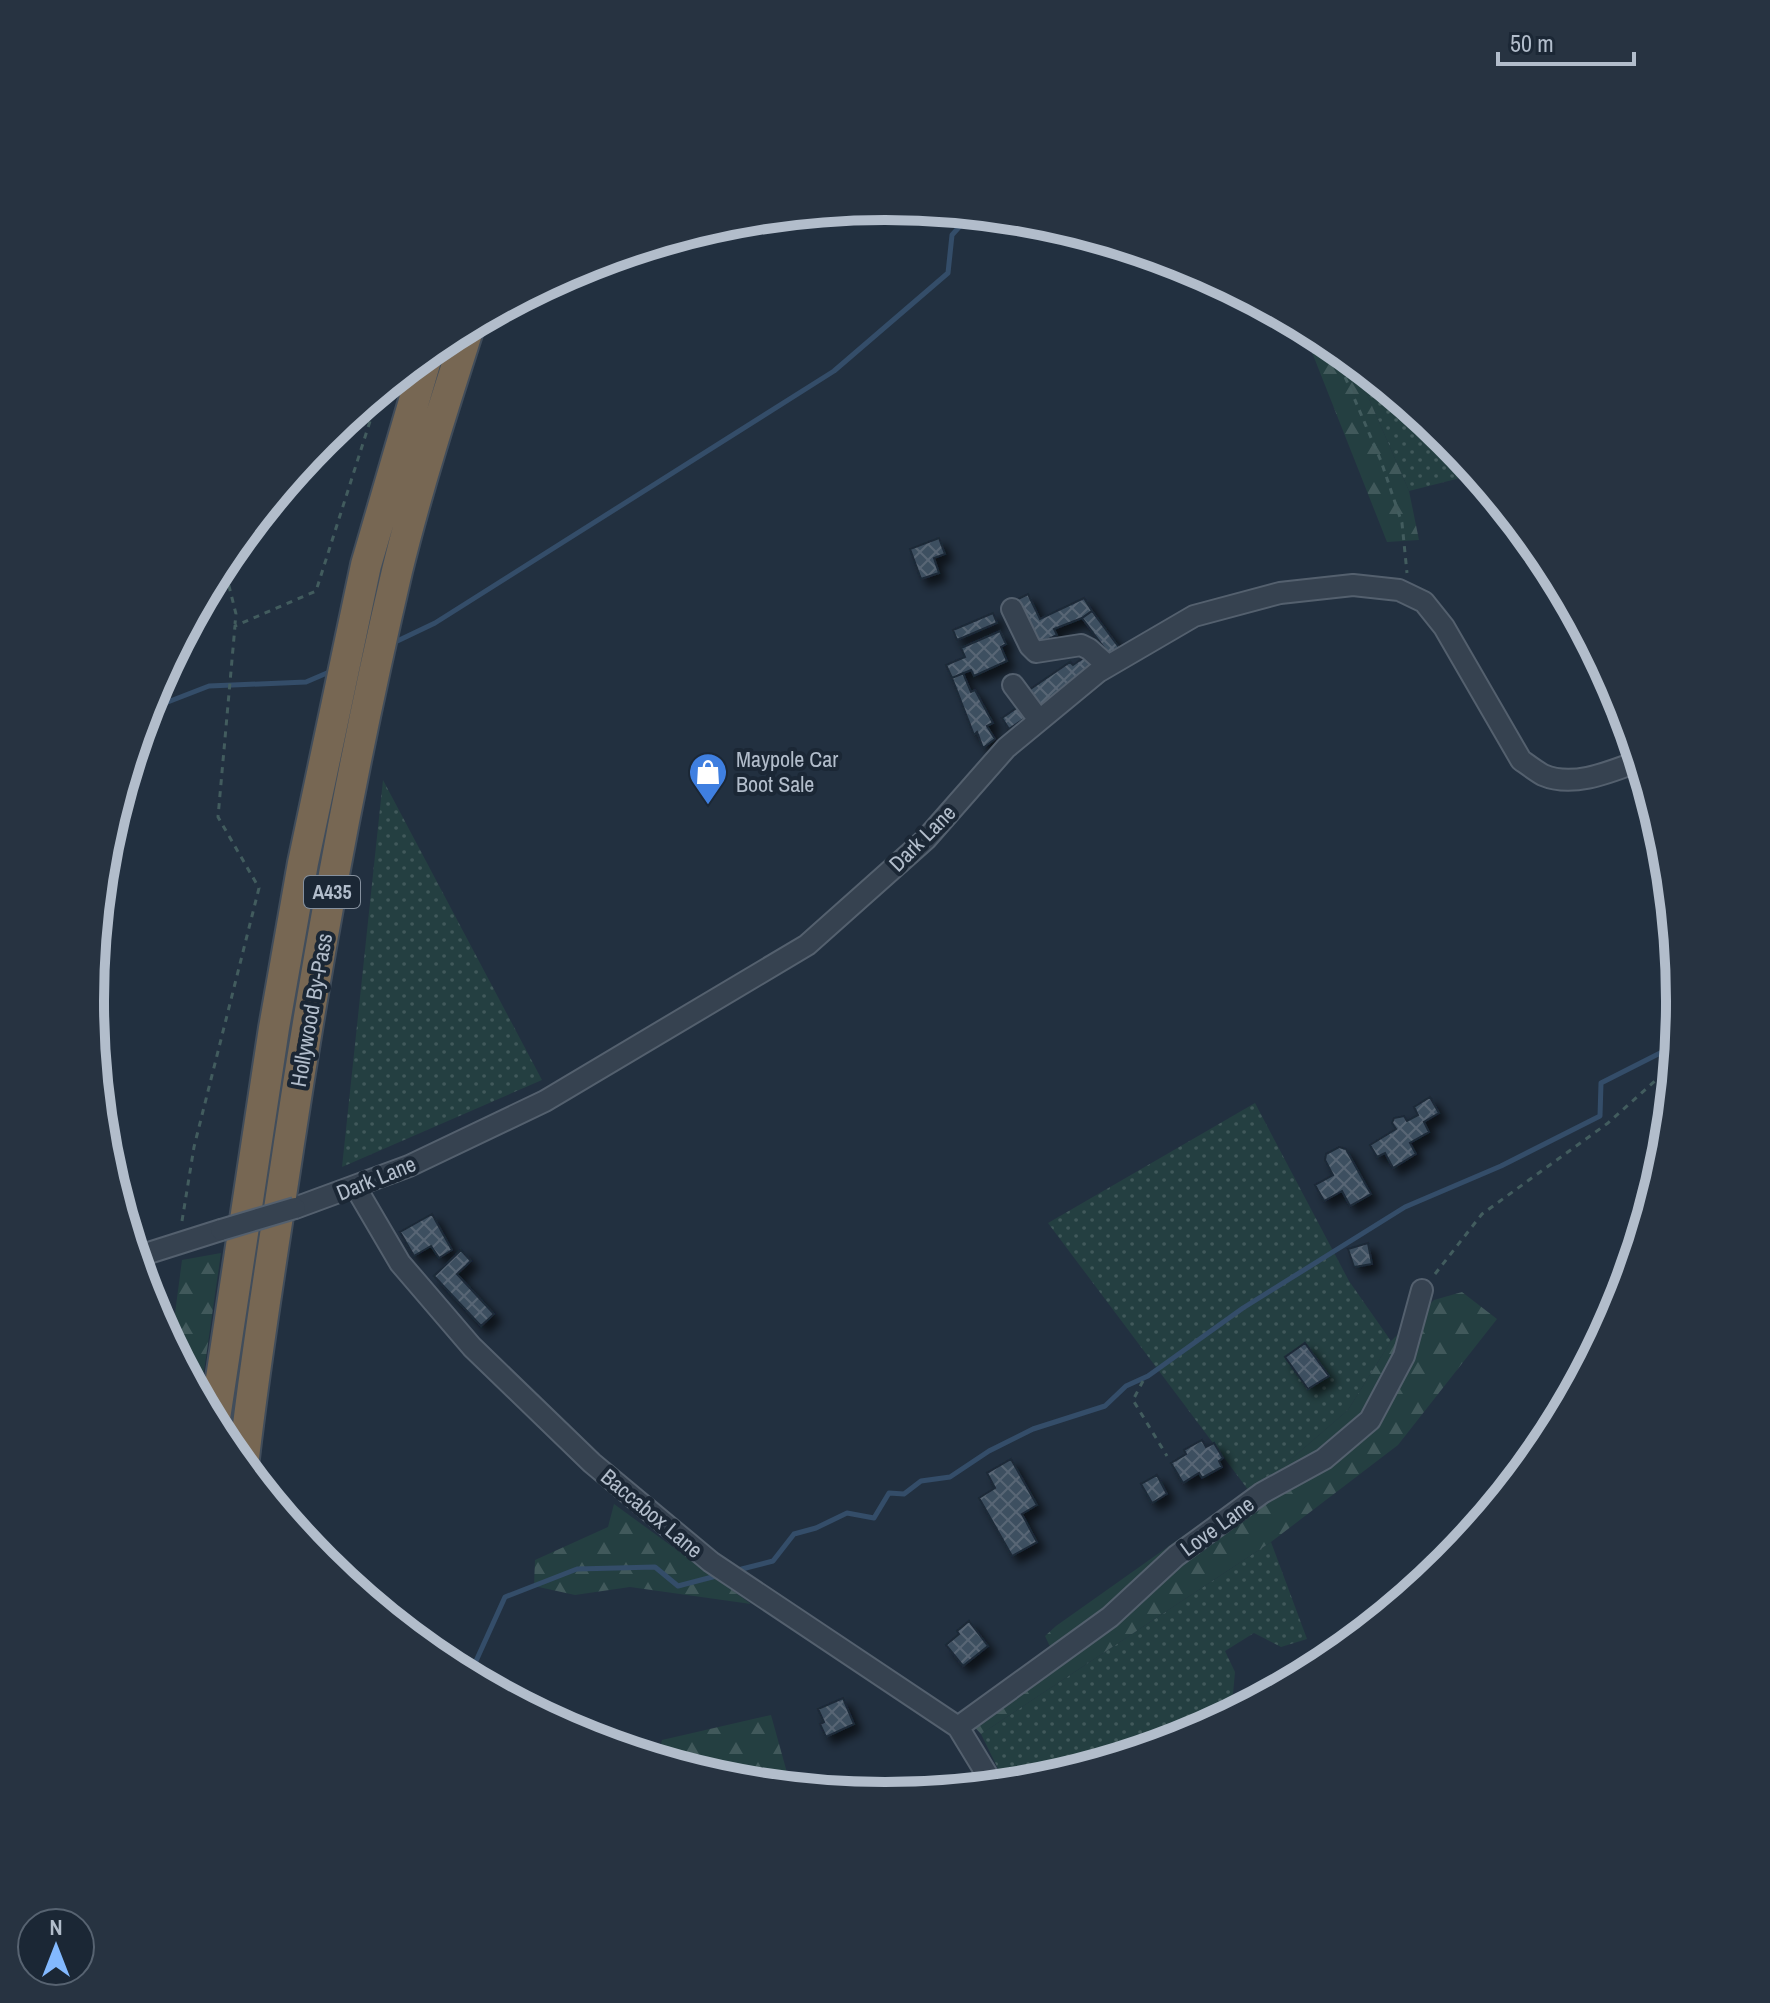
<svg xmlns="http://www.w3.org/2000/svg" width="1770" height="2003" font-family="'Archivo Narrow',sans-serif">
	<defs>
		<pattern id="grass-dots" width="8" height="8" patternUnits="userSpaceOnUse" patternTransform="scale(2)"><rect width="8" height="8" fill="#243f41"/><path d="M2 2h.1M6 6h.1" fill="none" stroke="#41595b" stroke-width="1.8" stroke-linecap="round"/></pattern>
		<pattern id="forest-firs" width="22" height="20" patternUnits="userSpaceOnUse" patternTransform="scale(2)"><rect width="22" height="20" fill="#243f41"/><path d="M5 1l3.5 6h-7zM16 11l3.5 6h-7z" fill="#41595b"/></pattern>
		<pattern id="building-cross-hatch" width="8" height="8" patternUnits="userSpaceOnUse" patternTransform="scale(2)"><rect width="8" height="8" fill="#3e4f60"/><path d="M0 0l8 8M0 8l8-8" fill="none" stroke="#586675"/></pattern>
		<filter id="shadow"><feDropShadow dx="7" dy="7" stdDeviation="4" flood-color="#0009"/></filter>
	</defs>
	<rect width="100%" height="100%" fill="#223040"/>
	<path fill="url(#grass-dots)" d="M1353,362L1447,440L1476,474L1409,491Z
		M383,780L542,1080L342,1167Z
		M1255,1103L1349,1281L1391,1341L1348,1410L1289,1461L1249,1491L1048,1223Z
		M1271,1542L1307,1639L1281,1647L1254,1633L1225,1651L1235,1672L1233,1694L1182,1738L1040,1781L1006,1785L981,1734Z"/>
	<path fill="url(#forest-firs)" d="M1302,327L1327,341L1353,362L1409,491L1419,540L1387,542Z
		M221,1253L200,1399L171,1344L182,1260Z
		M1462,1292L1497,1319L1398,1445L1271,1542L981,1734L968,1720L1055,1657L1045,1636L1056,1626L1289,1461L1348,1410L1391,1341L1434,1300Z
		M614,1504L751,1604L630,1587L575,1595L534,1586L535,1560L608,1527Z
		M771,1715L791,1787L729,1781L657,1759L662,1740Z"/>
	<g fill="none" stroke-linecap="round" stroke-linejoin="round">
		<path stroke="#344d69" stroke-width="5" d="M391,644L435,623L834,371L948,273L952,235L970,215
			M147,710L209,686L306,682L334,670
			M734,1571L773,1561L794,1534L816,1528L847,1513L874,1518L889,1493L904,1494L921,1481L950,1477L989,1451L1033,1429L1105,1406L1126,1386L1148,1376L1243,1308L1405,1207L1501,1166L1600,1116L1601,1083L1676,1045
			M476,1661L505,1597L577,1569L655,1567L678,1586L720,1575"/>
	</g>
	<path fill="url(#building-cross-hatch)" stroke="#1d2937" stroke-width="2" filter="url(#shadow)" d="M939,538L945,554L934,558L939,573L921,579L910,549Z
		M1028,594L1040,619L1084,598L1092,611L1082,618L1054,629L1057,635L1039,644L1018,599Z
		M1092,611L1121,650L1111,657L1082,618Z
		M993,613L997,623L957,640L953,630Z
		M1000,631L1006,644L1001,647L1007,661L974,676L971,670L952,678L946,665L965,657L961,648Z
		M1086,656L1095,668L1040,707L1029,690L1070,662L1073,665Z
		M963,673L971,692L975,690L993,723L987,726L995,739L983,748L977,732L974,735L952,678Z
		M1021,705L1028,716L1009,729L1002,718Z
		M1430,1097L1439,1113L1424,1122L1429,1132L1410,1143L1416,1154L1393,1168L1385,1153L1377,1157L1370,1145L1396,1129L1392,1123L1394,1118L1404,1116L1407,1121L1418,1115L1414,1107Z
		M1339,1147L1346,1149L1371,1194L1350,1206L1342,1191L1324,1201L1315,1185L1333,1175L1325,1160L1326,1154Z
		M432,1214L452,1250L439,1258L431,1246L414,1256L400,1232Z
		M1368,1243L1372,1264L1354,1267L1348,1249Z
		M461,1250L471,1261L457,1274L494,1314L481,1326L434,1276Z
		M1305,1343L1329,1376L1308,1389L1285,1357Z
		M1202,1440L1206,1447L1214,1443L1223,1458L1219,1461L1222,1467L1202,1478L1199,1473L1183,1483L1171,1463L1186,1454L1184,1450Z
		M1011,1459L1037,1505L1022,1514L1037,1542L1012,1556L979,1498L995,1488L987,1473Z
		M1157,1475L1167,1494L1152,1503L1141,1484Z
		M969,1621L988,1646L963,1666L946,1645L959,1634L957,1631Z
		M843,1698L854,1724L826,1737L820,1724L824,1722L818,1709Z"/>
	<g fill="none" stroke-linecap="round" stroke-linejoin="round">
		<defs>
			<path id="minor" d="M1012,609L1030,646L1036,652L1081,645L1089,649L1108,666
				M1013,685L1039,720
				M356,1188L400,1263L472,1347L592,1463L711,1562L958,1727L994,1786
				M295,1208L409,1166L545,1101L807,945L926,839L1006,748L1098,672L1194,616L1280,593L1353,585L1399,590L1424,602L1444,627L1521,760C1528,765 1536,771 1543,775C1573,788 1610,772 1639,761
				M136,1257L221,1230
				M958,1727L1110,1617L1176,1556L1262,1493L1324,1459L1370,1420L1404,1356L1422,1290"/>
			<path id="highway" d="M214,1425L274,1028L303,863L366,565L428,353
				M243,1467C255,1358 273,1251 289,1143C318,951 353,760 397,571C417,489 443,408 469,327"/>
		</defs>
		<use href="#minor" stroke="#54606e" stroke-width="24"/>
		<use href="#highway" stroke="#414d5b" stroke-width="34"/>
		<path stroke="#425c5e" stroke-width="3" stroke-dasharray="6 6" stroke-linecap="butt" d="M1331,344L1381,461L1402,523L1407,573
			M223,562L236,614L235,624
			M182,1221L194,1147L259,888L218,817L235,626L316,591L379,393
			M1435,1274L1482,1214L1608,1123L1674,1064
			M1143,1381L1133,1400L1167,1456"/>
		<use href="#minor" stroke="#364250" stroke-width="20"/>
		<use href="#highway" stroke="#776753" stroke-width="30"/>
		<defs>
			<path id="minor-bridge" d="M221,1230L295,1208"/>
		</defs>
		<use href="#minor-bridge" stroke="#54606e" stroke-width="24" stroke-linecap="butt"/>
		<use href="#minor-bridge" stroke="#364250" stroke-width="20"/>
	</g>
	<defs>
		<symbol id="shop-pin" viewBox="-11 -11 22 30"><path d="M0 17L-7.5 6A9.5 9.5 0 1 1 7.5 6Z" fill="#3f7fe0" stroke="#1b2735"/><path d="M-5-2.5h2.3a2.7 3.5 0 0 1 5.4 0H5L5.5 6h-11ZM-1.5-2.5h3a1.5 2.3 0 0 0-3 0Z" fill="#fff"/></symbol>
	</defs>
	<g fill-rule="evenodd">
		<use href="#shop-pin" x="686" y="750" width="44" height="60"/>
	</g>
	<g text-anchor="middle" stroke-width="8" stroke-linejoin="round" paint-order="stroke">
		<rect fill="#1b2735" stroke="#85909e" stroke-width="2" x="304" y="876" width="56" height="32" rx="6"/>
		<g font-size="20" font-weight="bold" fill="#b2bdcb">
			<text x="332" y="899">A435</text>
		</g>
		<g font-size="22" fill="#b2bdcb" stroke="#1b2735" text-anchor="start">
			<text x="736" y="767">Maypole Car<tspan x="736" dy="25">Boot Sale</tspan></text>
		</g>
		<g font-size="22" fill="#b2bdcb" stroke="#1b2735">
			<text transform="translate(922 838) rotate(-45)" y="8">Dark Lane</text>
			<text transform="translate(311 1010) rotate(-80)" y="8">Hollywood By-Pass</text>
			<text transform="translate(376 1178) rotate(-22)" y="8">Dark Lane</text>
			<text transform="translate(652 1513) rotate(40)" y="8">Baccabox Lane</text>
			<text transform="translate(1217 1526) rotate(-36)" y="8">Love Lane</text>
		</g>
	</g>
	<path d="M0 0H1770V2003H0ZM104 1001a781 781 0 1 1 1562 0a781 781 0 1 1-1562 0Z" fill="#273341" fill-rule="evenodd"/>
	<path fill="none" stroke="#b2bdcb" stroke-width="10" d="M104 1001a781 781 0 1 1 1562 0a781 781 0 1 1-1562 0Z"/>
	<g transform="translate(56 1947)"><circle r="38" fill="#1b2735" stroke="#576371" stroke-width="2"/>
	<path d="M0-6L14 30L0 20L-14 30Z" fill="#83b9ff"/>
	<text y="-12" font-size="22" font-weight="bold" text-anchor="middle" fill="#b2bdcb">N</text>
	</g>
	<path d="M1498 52v12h136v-12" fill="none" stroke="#b2bdcb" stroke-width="4"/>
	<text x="1510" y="52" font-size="24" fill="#b2bdcb" stroke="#1b2735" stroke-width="6" paint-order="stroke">50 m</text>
</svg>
